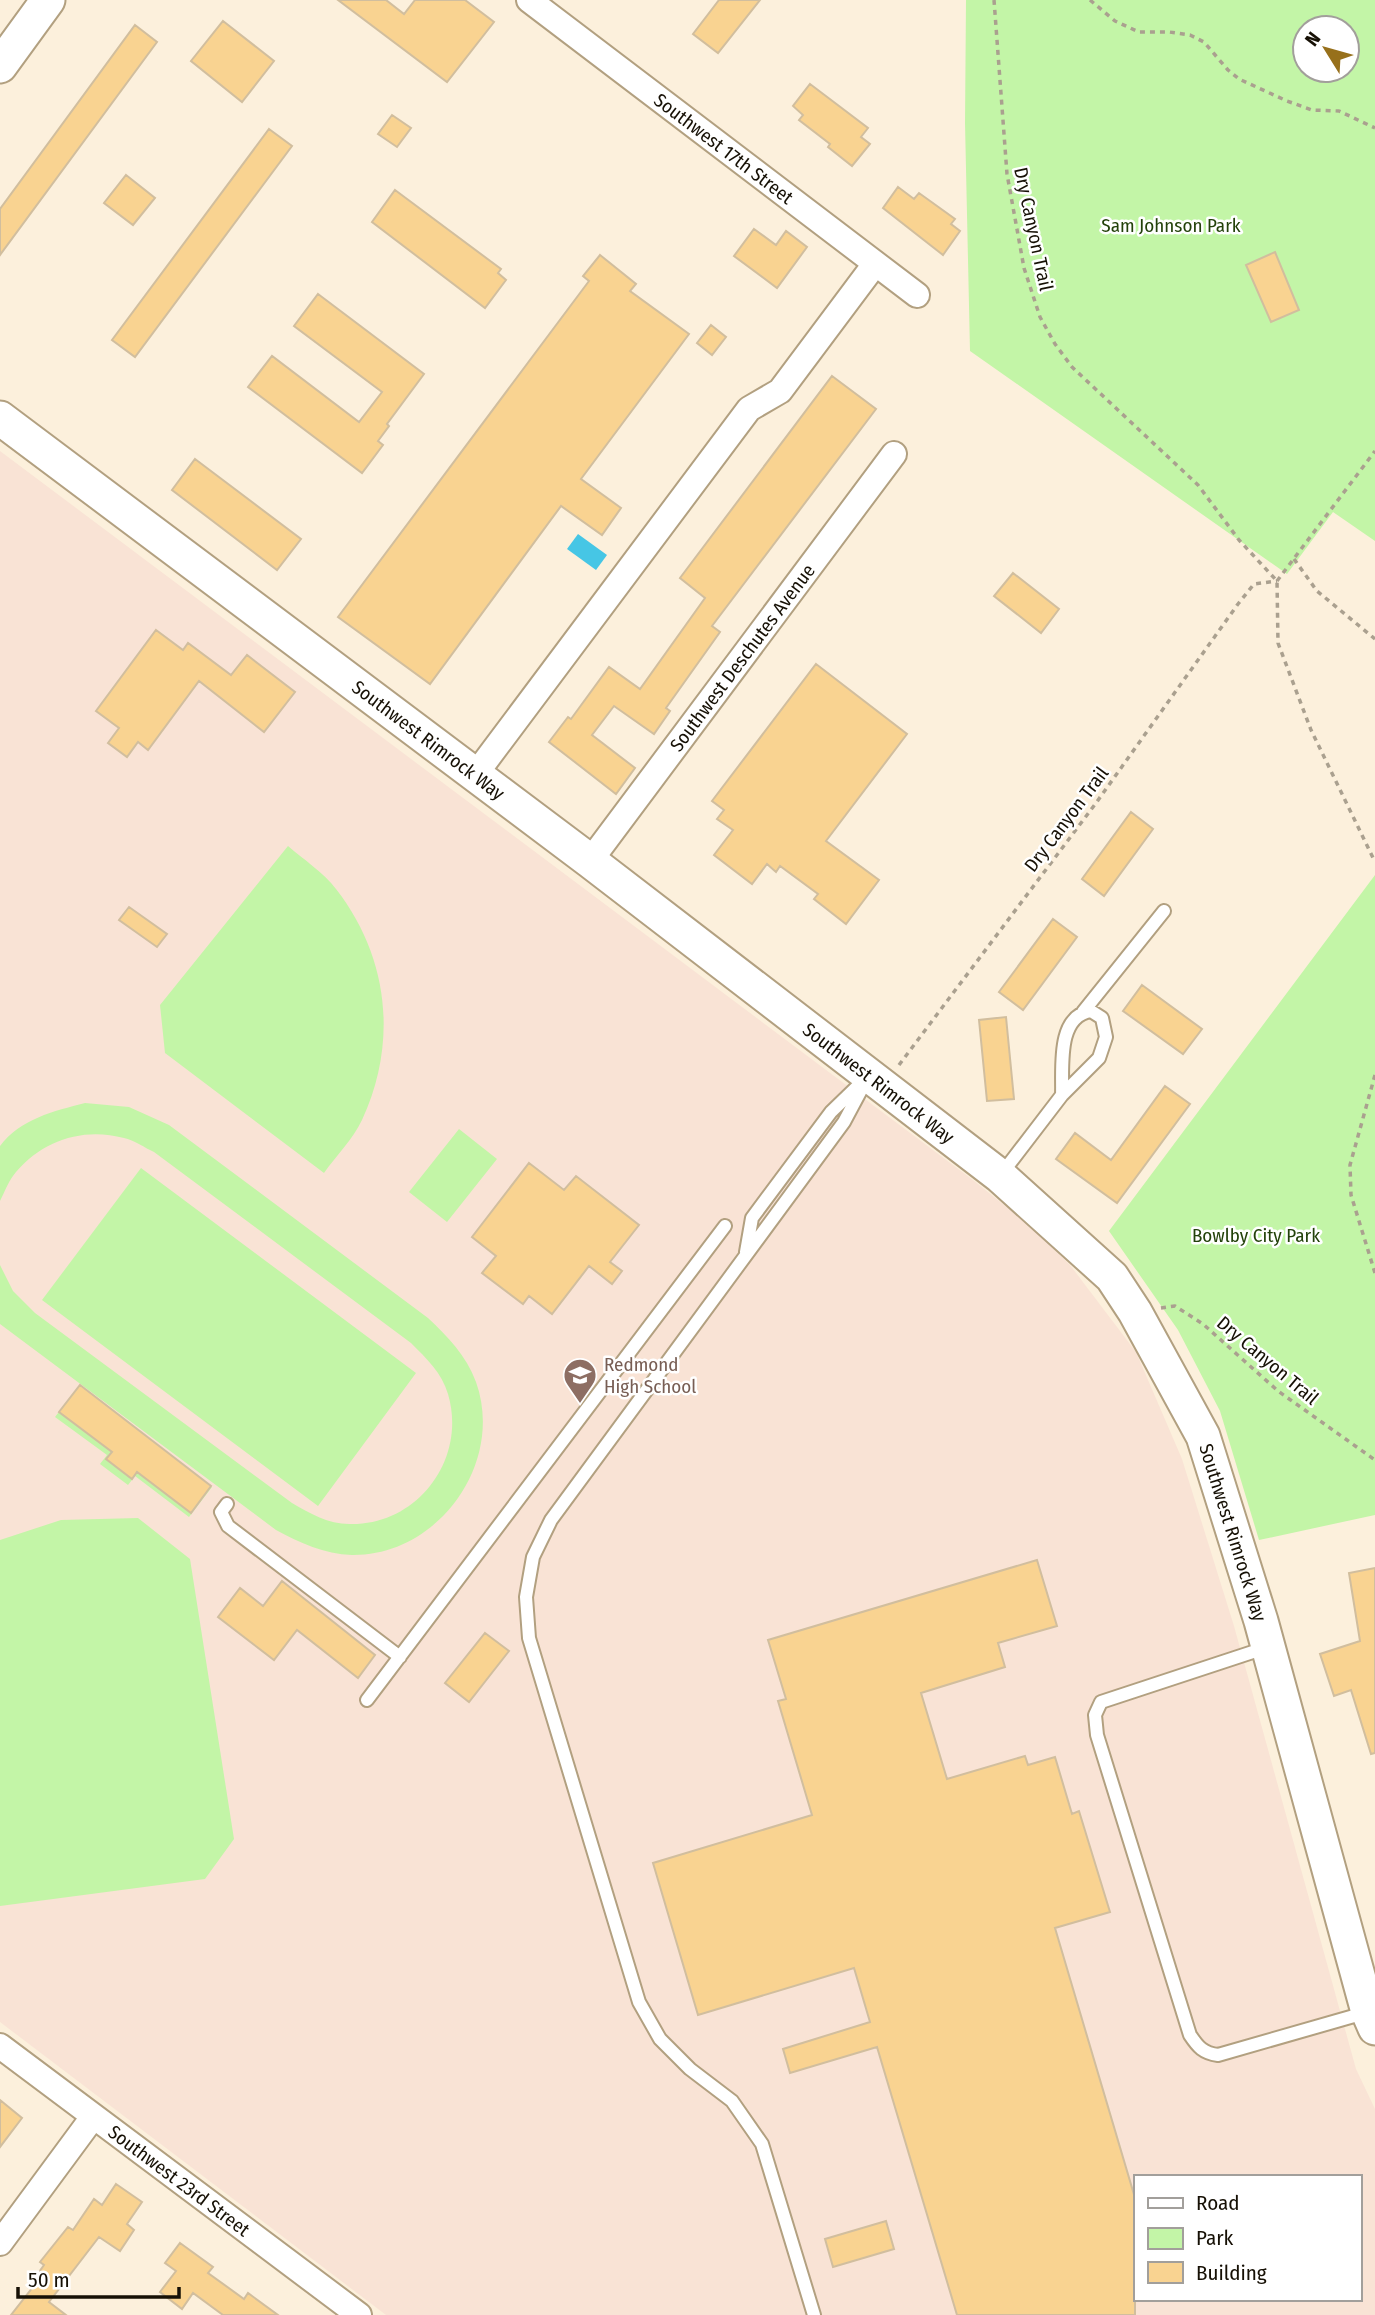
<svg xmlns="http://www.w3.org/2000/svg" width="1375" height="2315" font-family="'Fira Sans Condensed',sans-serif">
	<rect width="100%" height="100%" fill="#fcf0dc"/>
	<path fill="#f9e3d5" fill-rule="evenodd" d="M0,451L973,1180L1029,1225L1070,1265L1136,1352L1182,1459L1234,1626L1356,2069L1375,2109V2315H386L0,2022ZM1135,2177H1359V2299H1135Z"/>
	<path fill="#c3f5a7" fill-rule="evenodd" d="M966,0H1375V541L1333,512L1287,574L970,351L965,123ZM1305,28H1347V70H1305Z
		M288,846C303,859 324,873 336,889C389,957 398,1042 362,1120C353,1139 336,1156 324,1173L165,1053L160,1005Z
		M1375,875V1515L1259,1540L1220,1411L1178,1330L1109,1231Z
		M85,1103L129,1107L169,1125L428,1318C448,1337 466,1355 476,1382C505,1463 438,1556 352,1555C324,1554 300,1543 276,1530L0,1324V1265L13,1291L35,1313L292,1503C311,1514 330,1525 352,1524C419,1524 467,1458 448,1394C442,1373 426,1358 411,1343L154,1152C145,1148 134,1140 124,1138C84,1127 43,1140 16,1172C9,1180 5,1191 0,1201V1146C20,1119 54,1111 85,1103Z
		M459,1129L497,1159L447,1222L409,1192Z
		M141,1168L416,1373L318,1506L42,1300Z
		M78,1387L212,1487L189,1517L135,1476L128,1485L100,1464L107,1455L55,1417Z
		M138,1518L190,1559L234,1839L205,1879L0,1906V1540L61,1520Z"/>
	<path fill="#46c6e5" d="M578,534L607,555L596,570L567,549Z"/>
	<path fill="#f9d391" stroke="#d1be9e" stroke-width="2" d="M338,0H386L404,14L415,0H465L494,22L447,82Z
		M719,0H760L718,53L693,34Z
		M223,21L274,61L242,102L191,61Z
		M135,25L157,42L0,255V209Z
		M810,84L868,128L861,137L870,144L852,166L828,147L830,144L799,120L803,115L793,106Z
		M392,115L411,128L397,147L378,134Z
		M269,129L292,146L135,357L112,340Z
		M126,175L155,198L133,225L104,203Z
		M898,187L914,199L919,193L955,219L951,224L960,231L943,255L883,208Z
		M395,190L501,269L498,273L506,280L485,308L372,222Z
		M754,229L776,245L786,231L807,247L777,288L734,256Z
		M1275,252L1299,310L1271,322L1246,265Z
		M600,255L636,284L630,291L689,334L581,479L621,508L602,535L561,506L430,684L338,617L589,281L583,276Z
		M318,294L424,374L387,424L389,426L378,441L383,445L362,473L248,387L272,356L359,422L382,392L294,326Z
		M711,325L726,337L712,355L697,343Z
		M832,376L876,409L712,626L720,632L666,708L670,711L654,734L614,706L592,735L635,768L616,794L549,742L568,717L571,719L609,667L640,689L705,598L680,578Z
		M195,459L301,539L277,570L172,490Z
		M1013,573L1059,609L1041,633L994,596Z
		M156,630L183,650L188,643L231,675L247,655L295,692L264,732L199,681L148,750L138,742L127,757L108,743L119,728L96,711Z
		M816,664L907,734L826,841L879,880L846,924L814,899L818,894L780,866L776,872L767,864L752,884L714,855L733,830L717,819L724,810L712,801Z
		M1131,812L1153,829L1104,896L1082,879Z
		M129,907L167,934L157,947L119,920Z
		M1053,919L1077,937L1023,1010L999,992Z
		M1142,985L1202,1029L1183,1054L1123,1011Z
		M1006,1017L1014,1099L987,1101L979,1020Z
		M1165,1086L1190,1104L1117,1203L1056,1159L1075,1133L1111,1160Z
		M529,1163L564,1190L576,1176L639,1225L610,1262L622,1271L612,1284L589,1266L552,1314L529,1296L523,1304L482,1273L496,1256L472,1237Z
		M80,1385L211,1486L191,1513L137,1472L132,1479L106,1459L112,1452L59,1412Z
		M1037,1560L1057,1626L998,1643L1005,1667L921,1693L947,1779L1025,1756L1028,1765L1055,1757L1072,1814L1079,1811L1110,1912L1055,1928L1135,2198V2315H957L877,2047L790,2073L783,2049L870,2022L854,1968L698,2015L653,1863L812,1815L778,1701L786,1699L768,1640Z
		M1375,1568V1753L1371,1754L1351,1690L1334,1696L1320,1654L1360,1641L1349,1573Z
		M282,1581L375,1655L358,1678L297,1630L274,1660L218,1617L240,1588L263,1606Z
		M485,1633L509,1651L469,1702L445,1683Z
		M0,2100L22,2118L0,2147Z
		M116,2184L142,2202L127,2224L134,2230L120,2251L99,2237L49,2302L66,2315H11L40,2278L37,2275L44,2265L40,2262L68,2227L73,2230L94,2199L102,2205Z
		M886,2221L894,2249L833,2267L825,2239Z
		M180,2243L213,2267L208,2273L244,2299L248,2293L278,2315H223L193,2293L182,2309L160,2292L176,2271L165,2263Z"/>
	<g fill="none" stroke-linecap="round" stroke-linejoin="round">
		<defs>
			<path id="lane" d="M1091,1011L1102,1018L1106,1037L1099,1058L1062,1095C1063,1069 1056,1016 1091,1011Z
				M1083,1012L1164,911
				M1000,1176L1062,1095
				M746,1252L752,1218L831,1112L862,1082
				M227,1504L221,1512L228,1526L400,1657
				M1268,1647L1101,1702L1095,1715L1097,1735L1190,2035C1198,2047 1203,2053 1218,2055L1368,2012
				M367,1700L725,1226
				M814,2315L762,2144L732,2101L690,2069L660,2039L639,2002L529,1638L526,1597L533,1557L551,1520L844,1122L868,1077"/>
			<g id="street">
				<path id="s1" d="M529,0L917,295"/>
				<path d="M475,775L749,409L780,391L875,264"/>
				<path id="s2" d="M590,861L894,454"/>
				<path id="s3" d="M0,2046L359,2315"/>
				<path d="M0,2243L93,2117"/>
			</g>
			<g id="secondary">
				<path d="M0,66L48,0"/>
				<path id="s4" d="M0,418L590,861L1000,1176L1112,1277L1135,1312L1203,1436L1261,1621L1368,2012L1375,2028"/>
			</g>
		</defs>
		<use href="#lane" stroke="#b2a080" stroke-width="16"/>
		<use href="#street" stroke="#b2a080" stroke-width="28"/>
		<use href="#secondary" stroke="#b2a080" stroke-width="37"/>
		<path stroke="#aaa08f" stroke-width="3.5" stroke-dasharray="5 5" stroke-linecap="butt" d="M994,0L1007,174L1024,268L1040,317L1055,344L1072,367L1198,485L1239,540L1277,581L1278,643L1311,730L1375,862
			M1090,0L1115,21L1139,32H1169L1190,35L1204,42L1228,70L1239,79L1287,101L1312,110L1339,111L1375,128
			M1294,559L1317,591L1375,639
			M1277,581L1375,451
			M899,1065L1096,803L1238,604L1254,584L1277,581
			M1375,1075L1350,1165L1351,1195L1375,1273
			M1161,1308L1175,1306L1203,1324L1278,1391L1375,1460"/>
		<use href="#lane" stroke="#fff" stroke-width="12"/>
		<use href="#street" stroke="#fff" stroke-width="24"/>
		<use href="#secondary" stroke="#fff" stroke-width="33"/>
	</g>
	<defs>
		<symbol id="school-pin" viewBox="-11 -11 22 30"><path d="M0 17L-7.5 6A9.5 9.5 0 1 1 7.5 6Z" fill="#8d6e63" stroke="#fff"/><path d="M0-5L7-2L0 1L-7-2ZM-4 1L0 2.5L4 1V4Q0 6-4 4Z" fill="#fff"/></symbol>
	</defs>
	<g fill-rule="evenodd">
		<use href="#school-pin" x="561" y="1356" width="38" height="52"/>
	</g>
	<g text-anchor="middle" stroke-width="5" stroke-linejoin="round" paint-order="stroke">
		<g font-size="19" fill="#161005" stroke="#fff">
			<text dy="7" stroke="none"><textPath href="#s1" startOffset="245">Southwest 17th Street</textPath></text>
			<text transform="translate(1034 229) rotate(78)" y="7">Dry Canyon Trail</text>
			<text dy="7" stroke="none"><textPath href="#s2" startOffset="254">Southwest Deschutes Avenue</textPath></text>
			<text dy="7" stroke="none"><textPath href="#s4" startOffset="536">Southwest Rimrock Way</textPath></text>
			<text transform="translate(1066 819) rotate(-53)" y="7">Dry Canyon Trail</text>
			<text dy="7" stroke="none"><textPath href="#s4" startOffset="1102">Southwest Rimrock Way</textPath></text>
			<text transform="translate(1268 1360) rotate(40)" y="7">Dry Canyon Trail</text>
			<text dy="7" stroke="none"><textPath href="#s4" startOffset="1690">Southwest Rimrock Way</textPath></text>
			<text dy="7" stroke="none"><textPath href="#s3" startOffset="224">Southwest 23rd Street</textPath></text>
		</g>
		<g font-size="19" fill="#23420a" stroke="#fff">
			<text x="1171" y="232">Sam Johnson Park</text>
			<text x="1256" y="1242">Bowlby City Park</text>
		</g>
		<g font-size="19" fill="#785e54" stroke="#fff" text-anchor="start">
			<text x="604" y="1371">Redmond<tspan x="604" dy="22">High School</tspan></text>
		</g>
	</g>
	<rect x="1134" y="2175" width="228" height="126" fill="#ffffff" stroke="#a29f9b" stroke-width="2"/>
	<rect x="1148" y="2198" width="35" height="10" fill="#ffffff" stroke="#a29f9b" stroke-width="2"/>
	<text x="1196" y="2210" font-size="21" fill="#161005">Road</text>
	<rect x="1148" y="2228" width="35" height="21" fill="#c3f5a7" stroke="#a29f9b" stroke-width="2"/>
	<text x="1196" y="2245" font-size="21" fill="#161005">Park</text>
	<rect x="1148" y="2262" width="35" height="21" fill="#f9d391" stroke="#a29f9b" stroke-width="2"/>
	<text x="1196" y="2280" font-size="21" fill="#161005">Building</text>
	<g transform="translate(1326 49) rotate(307)"><circle r="33" fill="#ffffff" stroke="#a29f9b" stroke-width="2"/>
	<path d="M0-5L12 26L0 18L-12 26Z" fill="#97701b"/>
	<text y="-10" font-size="19" font-weight="bold" text-anchor="middle" fill="#161005">N</text>
	</g>
	<path d="M18 2287v10h161v-10" fill="none" stroke="#161005" stroke-width="3.5"/>
	<text x="28" y="2287" font-size="21" fill="#161005" stroke="#ffffff" stroke-width="5" paint-order="stroke">50 m</text>
</svg>
